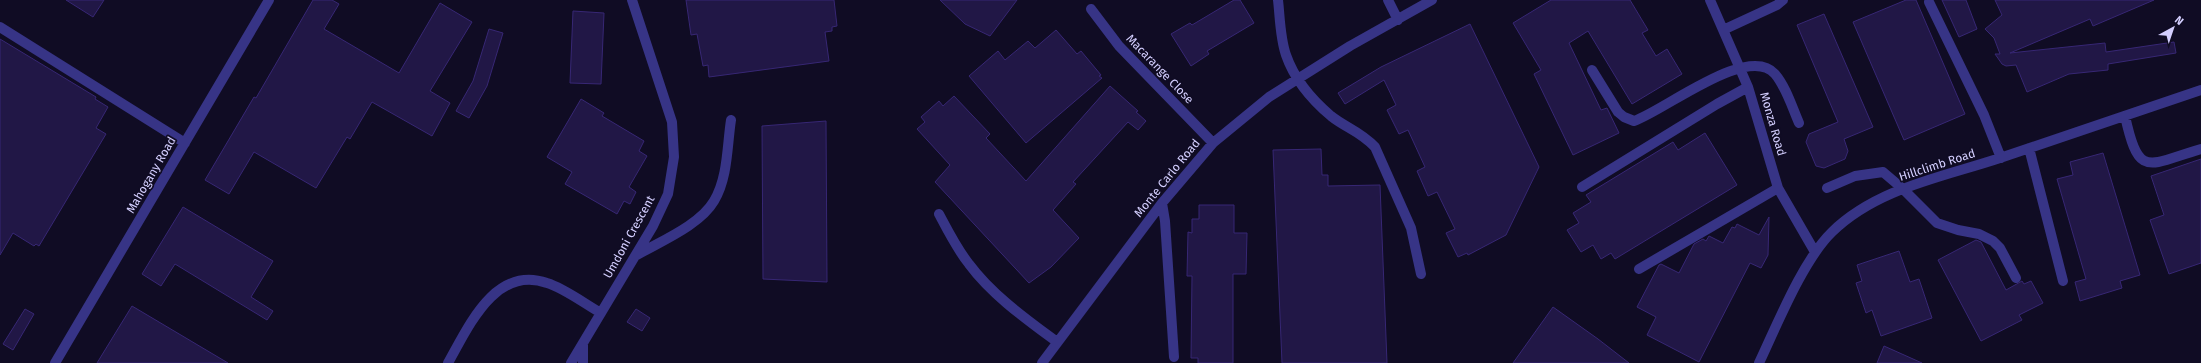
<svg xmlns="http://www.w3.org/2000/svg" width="2201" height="363" font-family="'Fira Sans',sans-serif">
	<rect width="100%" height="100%" fill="#100c24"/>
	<path fill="#211746" stroke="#372774" d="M66,0H104L93,17Z
		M313,0H332L339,4L324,29L399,73L440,3L472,22L430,91L450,103L432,136L372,102L350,139L347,137L316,188L254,152L229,194L205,180L254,97L256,98Z
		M686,0H834L837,26L832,27V31L825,32L829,61L709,77L708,65L703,66L697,34L691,35Z
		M940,0H1017L990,36L965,24Z
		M1234,0H1240L1254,23L1207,51L1209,54L1191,66L1171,34L1190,23L1192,25Z
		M1551,0H1630L1648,30L1642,33L1656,56L1667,49L1682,74L1632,104L1588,31L1569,43L1601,110L1607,108L1619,133L1573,155L1534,74L1541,70L1513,23Z
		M1906,0H1916L1965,114L1904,140L1853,22Z
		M1942,0H1966L1977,29L1959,37Z
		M1995,0H2154L2093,26L2090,19L2010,53L2105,43L2106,52L2174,42L2176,53L2108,64V70L2069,74L2027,92L2016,65L2006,66L2002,64L1995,54H2000L1994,38L1985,29L2002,15Z
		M573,11L604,13L601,84L570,83Z
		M1824,14L1873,127L1844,139L1848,151L1845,159L1824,168L1816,166L1806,142L1809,134L1838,122L1797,25Z
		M1470,24L1539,167L1506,235L1468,255L1467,253L1458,257L1446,233L1455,229L1437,192L1428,196L1417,171L1425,167L1408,130L1399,134L1387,110L1396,105L1384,80L1345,104L1338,93L1381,67Z
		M489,29L503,33L487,86L469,118L456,111L473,81Z
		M1056,30L1077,54L1081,51L1101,75L1099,76L1102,78L1026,143L969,76L998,51L1005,60L1028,41L1035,48Z
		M0,39L96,97L95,99L108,107L96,128L106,134L39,246L36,244L34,246L13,233L0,255Z
		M1110,86L1138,111L1136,112L1146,121L1138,130L1128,122L1073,182L1076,184L1053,210L1079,238L1051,267L1029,283L935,182L950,165L917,129L925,122L921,117L939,101L943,106L954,96L990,134L986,138L1026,181Z
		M581,99L604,113L602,116L644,141L639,151L647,156L629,187L636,192L630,204L624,201L617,214L565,184L572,172L547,157Z
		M826,121L827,282L763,279L762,126Z
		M1705,133L1737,185L1615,259L1611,253L1601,259L1593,245L1581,252L1567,230L1579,223L1573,213L1591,202L1586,195L1673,142L1678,150Z
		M1321,149L1322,175H1328V186L1380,185L1387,363H1282L1273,150Z
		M2103,153L2140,275L2120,281L2122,288L2080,301L2075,282L2086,279L2057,179L2073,175L2070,162Z
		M2201,159V263L2169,274L2150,220L2164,215L2151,176Z
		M1199,205H1234V233H1247L1246,274H1233V363H1198V358H1191L1192,276H1187L1188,232L1192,233V219H1199Z
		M183,207L273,261L251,297L273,311L267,320L175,264L161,286L142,274Z
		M1769,217L1768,255L1761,268L1750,263L1699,362L1647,335L1656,317L1637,307L1659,265L1661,264L1679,273L1694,244L1703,239L1706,241L1709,236L1723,243L1732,227L1735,228L1737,224L1759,235Z
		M1976,240L1981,242L2006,290L2022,281L2024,284L2031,281L2043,303L2019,315L2022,320L1981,341L1938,260Z
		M1899,251L1910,282L1919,279L1932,318L1881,336L1872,310L1866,313L1856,283L1862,281L1857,265Z
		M132,306L228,363H97Z
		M1553,307L1598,339L1629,363H1513Z
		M25,309L34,314L13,350L3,344Z
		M636,309L650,318L642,331L627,322Z
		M1884,346L1922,363H1877Z"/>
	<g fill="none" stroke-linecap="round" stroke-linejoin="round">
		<path stroke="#373486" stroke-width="10" d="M1278,0C1280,17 1280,38 1286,55C1294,78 1312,100 1331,116C1346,128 1360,131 1375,147L1411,228L1421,274
			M1388,0L1398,20
			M1710,0L1748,87L1778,188L1815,252
			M1929,2L1984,115L2001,158
			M1091,9L1119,46L1213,143
			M0,27L185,143
			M1723,30L1777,5L1783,0
			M1592,70L1618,112L1624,117L1634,121C1664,111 1748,43 1775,74C1786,87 1792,107 1799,123
			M2125,116C2139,179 2147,165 2201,149
			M2029,148L2063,281
			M1582,187L1717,104L1748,87
			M1827,188L1855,176L1883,172L1903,189L1937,223L1958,230L1979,234L1993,241L2000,248L2016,278
			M1162,203L1165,221L1174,357
			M939,214C948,231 957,249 969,264C992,295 1026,319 1057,342
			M637,255C661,241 700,225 714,201C728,178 727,146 731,120
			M1639,269L1778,188
			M55,363L269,0
			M448,363C469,326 495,265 547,283C564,288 585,304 601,313
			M571,363L653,226L668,194L674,157L672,122L632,0
			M583,363V345
			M1042,363L1162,203L1213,143L1269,97L1350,46L1432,0
			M1759,363C1777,325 1803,260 1832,232C1877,188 1943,177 2000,158C2067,136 2134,113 2201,90"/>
	</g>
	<g text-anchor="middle" stroke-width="3.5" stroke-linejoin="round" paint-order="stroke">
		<g font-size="12" fill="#d4cfff" stroke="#100c24">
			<text transform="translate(1160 69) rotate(46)" y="4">Macarange Close</text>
			<text transform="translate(1773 124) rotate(74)" y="4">Monza Road</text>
			<text transform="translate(1937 165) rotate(-18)" y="4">Hillclimb Road</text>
			<text transform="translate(151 175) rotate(-60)" y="4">Mahogany Road</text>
			<text transform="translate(1167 178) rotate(-51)" y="4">Monte Carlo Road</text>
			<text transform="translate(629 237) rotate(-61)" y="4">Umdoni Crescent</text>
		</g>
	</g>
	<g transform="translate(2173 28) rotate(40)" stroke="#100c24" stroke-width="3" paint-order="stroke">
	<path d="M0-3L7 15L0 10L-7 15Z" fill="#d4cfff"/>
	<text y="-6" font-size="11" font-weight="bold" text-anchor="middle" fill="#d4cfff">N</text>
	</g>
</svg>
